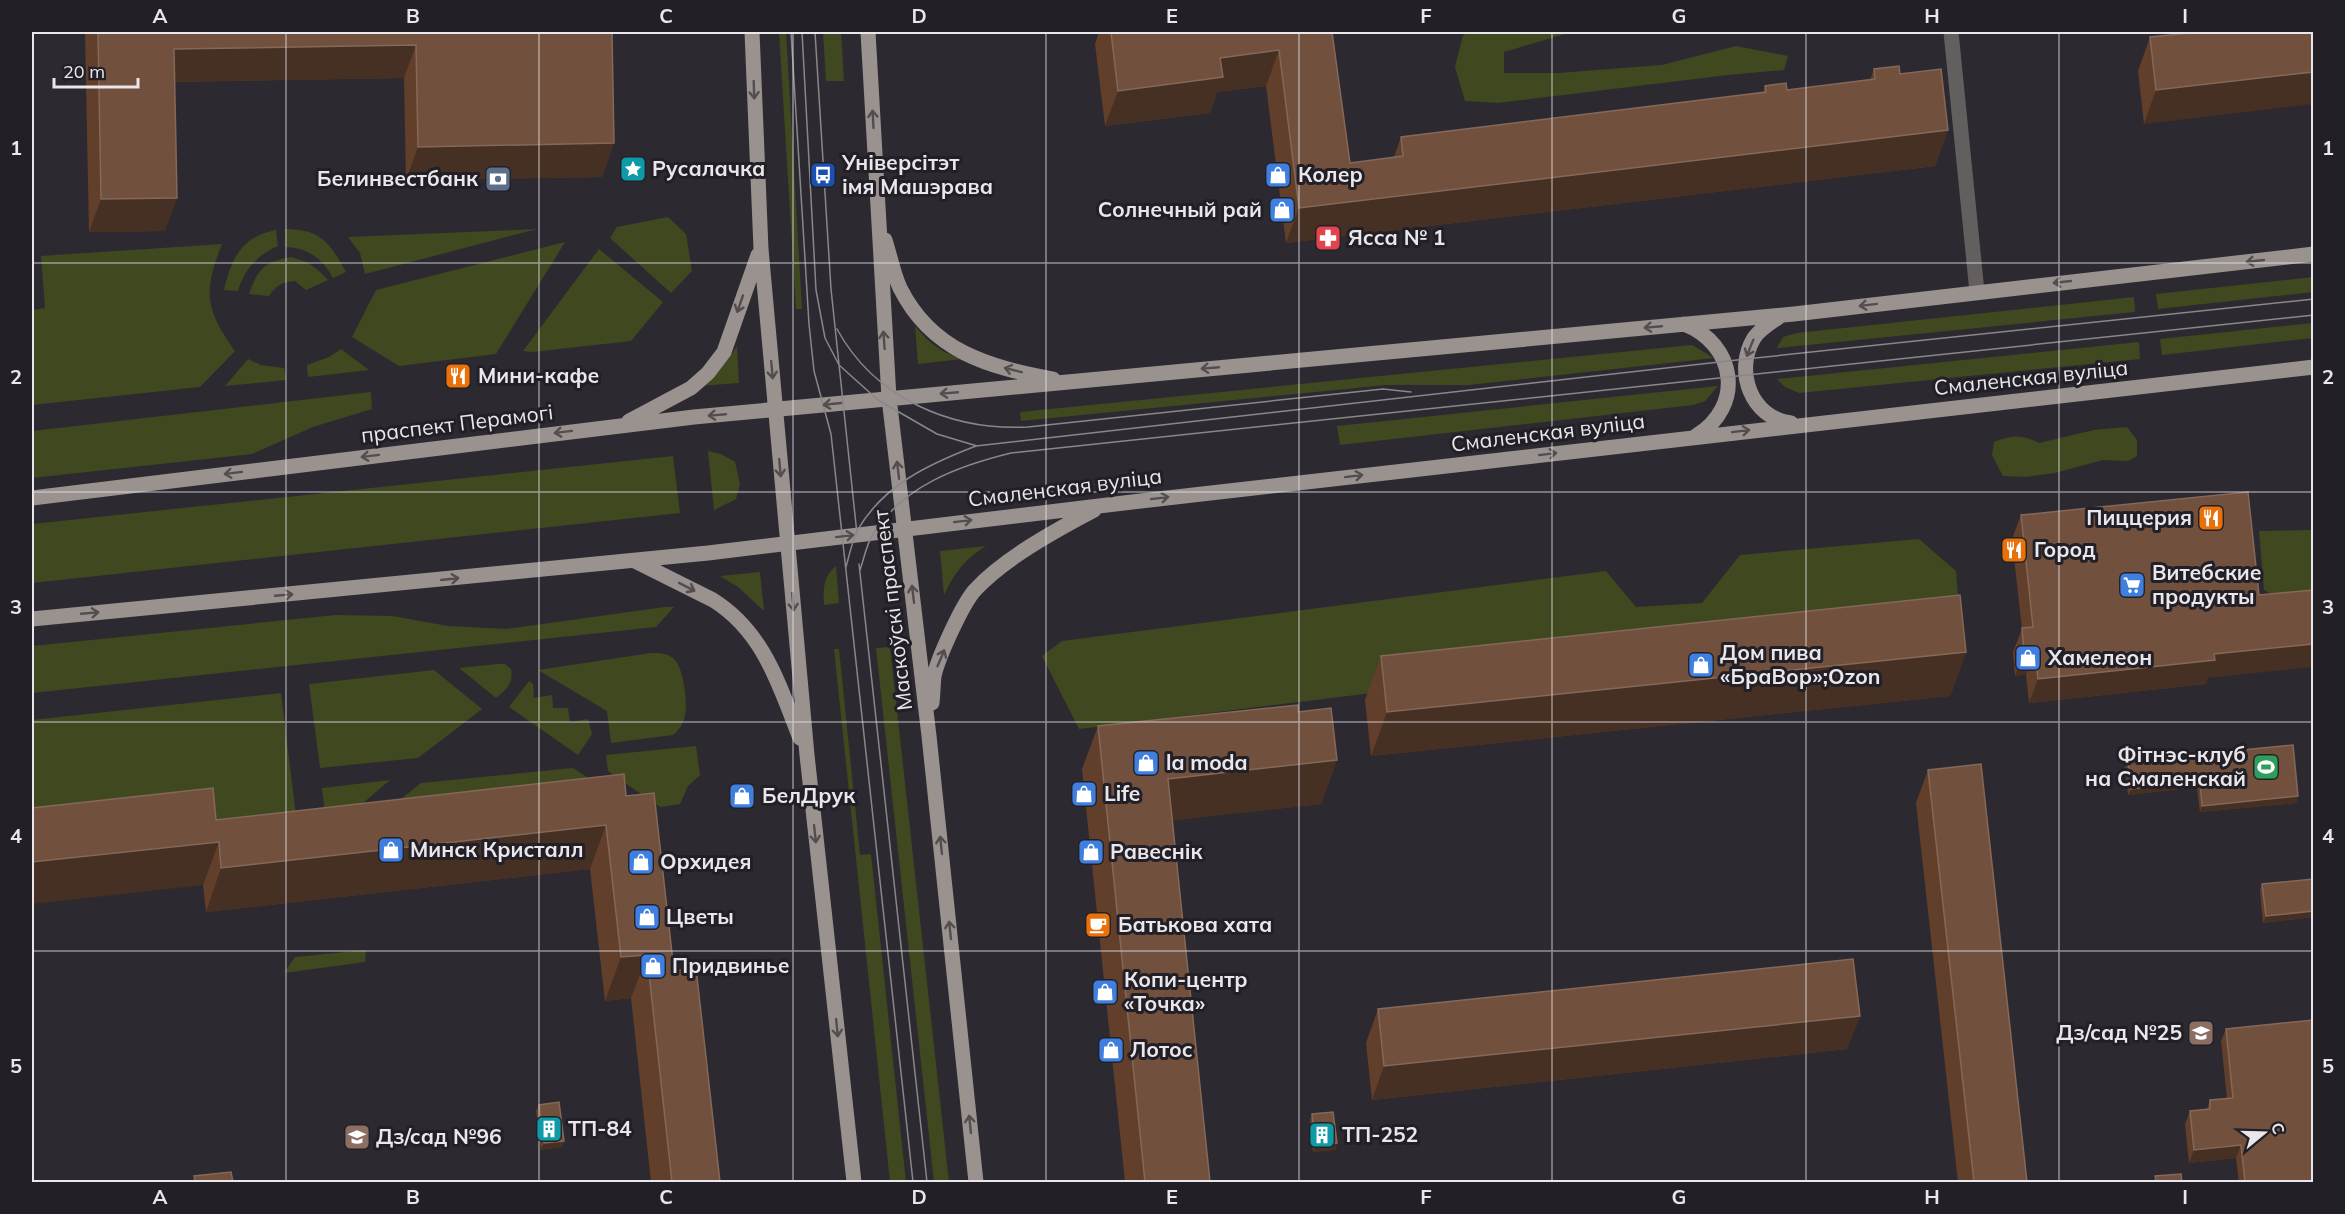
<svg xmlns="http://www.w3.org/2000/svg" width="2345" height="1214" font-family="Mulish,sans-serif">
	<rect width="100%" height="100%" fill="#2c2a30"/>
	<path fill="#404820" d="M779,32H786L802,309H796Z
		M823,32H841L844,81H826Z
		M1467,32H1572L1504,52V73H1558L1662,65L1736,46L1788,56L1784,70L1728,75L1498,103L1465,101L1455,67L1463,35Z
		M668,217L686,234L692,271L671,293L610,238L617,227Z
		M285,229C321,229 330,243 346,272L333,278C322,258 308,248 285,247Z
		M537,229L365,274L360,253L348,237Z
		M276,230L278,246C257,255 244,270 238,291L224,290C231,258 243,236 276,230Z
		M565,242L496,354L399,366L352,337L376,290Z
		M222,244C203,292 205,309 235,351L200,387L32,405V310L45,308L41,256Z
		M599,249L663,302L631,341L532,352L523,351Z
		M291,257C307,261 318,268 328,280L306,290L295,281C282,282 276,285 269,296L249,294C258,269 264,262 291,257Z
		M2313,277V292L2158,309L2156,294Z
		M2134,297L2135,312L1777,348L1783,337L1797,333Z
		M2313,323V338L2162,355L2160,339Z
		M915,326C930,344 939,351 962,359L918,364Z
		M2139,342L2140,359L1799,393L1785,387L1777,379Z
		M1692,345L1714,358L1469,385H1386L1021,421L1020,412Z
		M737,346L739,383L699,386L729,358Z
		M341,349L369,370L308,377L307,365L329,357Z
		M248,359L261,365L284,368L286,380L225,386Z
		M1718,386L1705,401L1693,405L1340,445L1337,426Z
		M371,392L372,409L313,427L252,454L32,478V431Z
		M2127,427L2137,440V456L2128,461L2103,460L2055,473L2025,477L2003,476L1992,455L1994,442C2011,435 2022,434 2039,443L2094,430Z
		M708,451L721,454L735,462L740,484L736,499L714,510Z
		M673,456L680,513L32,583V524Z
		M2313,530V600L2290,604L2264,590L2259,531Z
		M1919,539L1956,571L1960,621L1079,729L1042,656L1062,641L1606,571L1636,607L1702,603L1740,555Z
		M986,546C964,560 956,571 944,595L940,551Z
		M836,566L839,603L824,605C823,589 823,577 836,566Z
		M760,572L764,611L738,587L720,576Z
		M665,607H674L656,627L32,693V646L336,615L392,616L448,626L507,629Z
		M890,647L949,1182H934L876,648Z
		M834,649H839L860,855L871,854L906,1182H890Z
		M651,653C659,653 668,653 674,659C683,666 688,703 685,715C684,723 679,730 673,735L611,743L607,711L538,670Z
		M497,664H505L511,669C514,683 506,690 496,698L459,668Z
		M434,670L482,709L418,758L320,768L309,684Z
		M529,681L533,684L534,698L552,695L553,708H568L570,722L588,719L592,734L578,755L509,707Z
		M281,693L296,816L32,831V720Z
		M696,746L700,775L688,786L680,804L660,807L608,771L606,755Z
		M573,768L588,778L591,803L366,827L421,783Z
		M390,780L342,821L326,823L322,788Z
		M366,950L365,962L284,973L295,957Z"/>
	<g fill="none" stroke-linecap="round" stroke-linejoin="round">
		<path stroke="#635f5e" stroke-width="15" d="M1951,32L1977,292"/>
		<path stroke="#99928f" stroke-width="15" d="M752,32L761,249L807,755L854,1182
			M868,32L889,398L929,736L976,1182
			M885,240C890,255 893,273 900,288C932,352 989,367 1053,379
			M1779,317C1770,323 1760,329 1754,338C1734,371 1751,418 1791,423
			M1684,324C1736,344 1745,406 1696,436
			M629,421L691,388L708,373L724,352L758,255
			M32,498L694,417L1794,314L2314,254
			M635,561L713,600C764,632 779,685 800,738
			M32,619L708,553L1132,502L2314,367
			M932,703C933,694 933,685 934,676C938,658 963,602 976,589C1005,558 1056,530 1094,510"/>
		<path stroke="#89878c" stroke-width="1.5" d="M791,32L809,324L814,371L831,434L913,1182
			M802,32L816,290L825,338L839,365L878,400L937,434L977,446
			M815,32L831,289L857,534
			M837,329C875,399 952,431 1028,427L1383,389L1411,392
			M859,564L927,1182
			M846,567C849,556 852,542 857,531C883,485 929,464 976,446L1746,359L2314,299
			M860,570C864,559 866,546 872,536C902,486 958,466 1011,453L2314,315"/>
	</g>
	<path fill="#623f2a" d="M85,32H612L614,143L602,177L406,180L404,78L175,82L165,231L89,232Z
		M1099,32H1332L1350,163L1394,157L1401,137L1763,92L1765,86L1787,90L1870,80L1874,69L1900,74L1948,130L1935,166L1286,243L1266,86L1217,92L1210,113L1105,126L1095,44Z
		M2200,32L2144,124L2138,71L2150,37Z
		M2021,515L2208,678L2206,684L2029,703L2026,674L2015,676L2013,652L2022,629L2012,539Z
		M1966,652L1950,696L1371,756L1365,700L1381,656Z
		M1298,712L1337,760L1321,804L1172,820L1210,1182H1125L1082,769L1098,726Z
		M2128,761L2298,796L2296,803L2200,812L2197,787L2128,795L2125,768Z
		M1928,770L2027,1182H1958L1916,803Z
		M626,796L720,1182H651L631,998L605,1001L590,869L206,912L203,885L216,820Z
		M2262,884L2313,886V917L2263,923L2260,890Z
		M1378,1009L1860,1016L1847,1049L1372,1100L1366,1043Z
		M2226,1029L2313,1182H2239L2236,1158L2189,1163L2185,1124L2190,1111L2207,1109L2210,1100L2227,1098L2221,1041Z
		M539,1105L564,1141L562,1147L541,1150L536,1111Z
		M1312,1114L1337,1143L1335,1150L1313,1152L1310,1120Z"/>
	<path fill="#462f23" d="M416,45L404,78L162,82L174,49Z
		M1279,50L1266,86L1217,92L1210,113L1105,126L1118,91L1220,58Z
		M2313,72V104L2144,124L2156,90Z
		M1948,130L1935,166L1286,243L1299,208Z
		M614,143L602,177L406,180L418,147Z
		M177,198L165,231L89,232L101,199Z
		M2313,644V667L2208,678L2206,684L2029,703L2038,679L2214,654Z
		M2035,650L2026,674L2015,676L2024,651Z
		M1966,652L1950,696L1371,756L1387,712Z
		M1337,760L1321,804L1152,823L1168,779Z
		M2200,781L2197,787L2128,795L2131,789Z
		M2298,796L2296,803L2200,812L2202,806Z
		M606,825L590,869L206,912L221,868Z
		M219,842L203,885L32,904V862Z
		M2313,911V917L2263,923L2266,916Z
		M647,955L631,998L605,1001L621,957Z
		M1860,1016L1847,1049L1372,1100L1384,1066Z
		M564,1141L562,1147L541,1150L544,1143Z
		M1337,1143L1335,1150L1313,1152L1315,1145Z
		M2241,1145L2236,1158L2189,1163L2194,1150Z"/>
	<path fill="#71513e" stroke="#846859" stroke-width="1.5" d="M98,32H612L614,143L418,147L416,45L174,49L177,198L101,199Z
		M1111,32H1332L1350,163L1403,156L1401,137L1766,92L1765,86L1786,83L1787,90L1875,79L1874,69L1899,66L1900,74L1941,69L1948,130L1299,208L1279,50L1220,58L1223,77L1118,91Z
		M2200,32H2313V72L2156,90L2150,37Z
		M2248,492L2259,595L2313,590V644L2214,654L2215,660L2038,679L2035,650L2024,651L2022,628L2033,627L2021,515Z
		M1960,595L1966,652L1387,712L1381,656Z
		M1298,705V712L1331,708L1337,760L1168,779L1210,1182H1145L1098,726Z
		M2293,745L2298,796L2202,806L2200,781L2131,789L2128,761Z
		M1981,764L2027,1182H1974L1928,770Z
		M624,774L626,796L654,793L674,971L696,968L720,1182H672L647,955L621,957L606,825L221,868L219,842L32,862V808L213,788L216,820Z
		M2313,879V911L2266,916L2262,884Z
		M1853,959L1860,1016L1384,1066L1378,1009Z
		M2313,1020V1182H2245L2241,1145L2194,1150L2190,1111L2210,1109V1100L2233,1098L2226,1029Z
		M559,1102L564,1141L544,1143L539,1105Z
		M1333,1112L1337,1143L1315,1145L1312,1114Z
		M231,1172L233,1182H195L194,1176Z
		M2181,1174L2182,1182H2156L2155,1176Z"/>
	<defs><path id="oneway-shaft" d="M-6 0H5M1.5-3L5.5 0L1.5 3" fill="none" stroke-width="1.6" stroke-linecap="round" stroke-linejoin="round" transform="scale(1.5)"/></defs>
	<g stroke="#524e50">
		<use href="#oneway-shaft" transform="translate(754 90) rotate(88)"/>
		<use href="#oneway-shaft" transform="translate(873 119) rotate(-93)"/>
		<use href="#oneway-shaft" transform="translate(2255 261) rotate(174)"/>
		<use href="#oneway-shaft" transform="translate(2062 282) rotate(174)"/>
		<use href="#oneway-shaft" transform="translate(740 304) rotate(109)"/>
		<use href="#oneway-shaft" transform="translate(1868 305) rotate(173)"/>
		<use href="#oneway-shaft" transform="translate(1653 327) rotate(175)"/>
		<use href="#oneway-shaft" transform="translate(884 340) rotate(-94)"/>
		<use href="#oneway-shaft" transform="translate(1750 348) rotate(112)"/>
		<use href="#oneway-shaft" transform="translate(1210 368) rotate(175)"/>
		<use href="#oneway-shaft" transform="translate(772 370) rotate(85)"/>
		<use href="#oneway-shaft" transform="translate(1013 370) rotate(-166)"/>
		<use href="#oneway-shaft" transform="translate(949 393) rotate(175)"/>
		<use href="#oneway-shaft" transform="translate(832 404) rotate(174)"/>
		<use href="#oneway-shaft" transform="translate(717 415) rotate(175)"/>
		<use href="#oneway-shaft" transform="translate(1741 431) rotate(-7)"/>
		<use href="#oneway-shaft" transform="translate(563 432) rotate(173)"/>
		<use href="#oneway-shaft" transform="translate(1548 454) rotate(-7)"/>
		<use href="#oneway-shaft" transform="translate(370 456) rotate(173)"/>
		<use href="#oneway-shaft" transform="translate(780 468) rotate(85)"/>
		<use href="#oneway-shaft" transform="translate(898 470) rotate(-97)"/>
		<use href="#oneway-shaft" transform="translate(233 473) rotate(173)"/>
		<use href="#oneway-shaft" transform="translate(1354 476) rotate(-7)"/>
		<use href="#oneway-shaft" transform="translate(1160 498) rotate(-7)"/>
		<use href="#oneway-shaft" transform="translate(963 521) rotate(-7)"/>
		<use href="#oneway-shaft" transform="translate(845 536) rotate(-7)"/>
		<use href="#oneway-shaft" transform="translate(450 579) rotate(-6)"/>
		<use href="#oneway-shaft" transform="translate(687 587) rotate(27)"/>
		<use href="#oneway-shaft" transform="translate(913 594) rotate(-97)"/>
		<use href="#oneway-shaft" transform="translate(284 595) rotate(-5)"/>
		<use href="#oneway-shaft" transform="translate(793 602) rotate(85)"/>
		<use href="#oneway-shaft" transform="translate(90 613) rotate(-5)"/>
		<use href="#oneway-shaft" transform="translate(941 658) rotate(-67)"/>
		<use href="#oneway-shaft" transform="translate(815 834) rotate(84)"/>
		<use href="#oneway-shaft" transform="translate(941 845) rotate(-96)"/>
		<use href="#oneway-shaft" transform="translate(950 930) rotate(-96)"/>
		<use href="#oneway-shaft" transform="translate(837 1028) rotate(84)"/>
		<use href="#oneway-shaft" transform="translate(970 1124) rotate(-96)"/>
	</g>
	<path fill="none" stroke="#e9e7eb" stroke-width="1.5" stroke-opacity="0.55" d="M286,32V1182M539,32V1182M793,32V1182M1046,32V1182M1299,32V1182M1552,32V1182M1806,32V1182M2059,32V1182M32,263H2314M32,492H2314M32,722H2314M32,951H2314"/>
	<defs>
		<symbol id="sight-square" viewBox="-11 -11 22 22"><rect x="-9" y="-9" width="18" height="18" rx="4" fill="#0f9aa8" stroke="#222026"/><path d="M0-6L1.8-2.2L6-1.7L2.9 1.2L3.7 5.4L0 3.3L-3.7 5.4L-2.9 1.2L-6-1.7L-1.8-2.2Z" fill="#fff"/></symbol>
		<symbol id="bus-square" viewBox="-11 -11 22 22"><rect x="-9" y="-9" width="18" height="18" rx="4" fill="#1a4fb4" stroke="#222026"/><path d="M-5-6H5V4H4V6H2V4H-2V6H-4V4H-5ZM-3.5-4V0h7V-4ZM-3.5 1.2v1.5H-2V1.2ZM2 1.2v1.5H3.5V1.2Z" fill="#fff"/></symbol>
		<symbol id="shop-square" viewBox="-11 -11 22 22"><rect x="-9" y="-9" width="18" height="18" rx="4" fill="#3f7fe0" stroke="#222026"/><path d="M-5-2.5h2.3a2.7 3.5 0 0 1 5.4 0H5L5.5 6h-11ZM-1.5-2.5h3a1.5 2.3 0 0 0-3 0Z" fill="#fff"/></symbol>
		<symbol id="bank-square" viewBox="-11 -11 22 22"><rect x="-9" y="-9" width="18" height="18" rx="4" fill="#5c6f8a" stroke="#222026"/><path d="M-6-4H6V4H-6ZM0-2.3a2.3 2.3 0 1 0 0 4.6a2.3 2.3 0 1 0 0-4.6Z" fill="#fff"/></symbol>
		<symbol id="pharmacy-square" viewBox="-11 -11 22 22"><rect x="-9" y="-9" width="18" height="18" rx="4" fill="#e0444e" stroke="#222026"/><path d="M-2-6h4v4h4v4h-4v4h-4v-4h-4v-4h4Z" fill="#fff"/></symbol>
		<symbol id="restaurant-square" viewBox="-11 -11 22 22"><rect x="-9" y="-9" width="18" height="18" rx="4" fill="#e8710a" stroke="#222026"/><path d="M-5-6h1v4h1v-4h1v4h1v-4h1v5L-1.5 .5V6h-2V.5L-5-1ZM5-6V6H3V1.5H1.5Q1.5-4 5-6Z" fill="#fff"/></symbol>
		<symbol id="supermarket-square" viewBox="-11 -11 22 22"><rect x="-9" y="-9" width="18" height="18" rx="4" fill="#3f7fe0" stroke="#222026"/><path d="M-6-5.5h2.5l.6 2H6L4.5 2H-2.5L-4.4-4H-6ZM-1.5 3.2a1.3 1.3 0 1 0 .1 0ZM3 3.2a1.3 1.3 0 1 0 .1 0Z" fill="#fff"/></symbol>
		<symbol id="stadium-square" viewBox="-11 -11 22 22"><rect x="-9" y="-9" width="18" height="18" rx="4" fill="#2e9e5b" stroke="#222026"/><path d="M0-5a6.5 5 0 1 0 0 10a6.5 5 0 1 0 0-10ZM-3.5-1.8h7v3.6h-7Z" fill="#fff"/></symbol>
		<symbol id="cafe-square" viewBox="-11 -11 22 22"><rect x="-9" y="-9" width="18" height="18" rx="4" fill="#e8710a" stroke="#222026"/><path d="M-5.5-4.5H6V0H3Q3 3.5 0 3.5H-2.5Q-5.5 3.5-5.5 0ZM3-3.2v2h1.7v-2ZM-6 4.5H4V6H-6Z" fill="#fff"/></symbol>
		<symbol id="school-square" viewBox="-11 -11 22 22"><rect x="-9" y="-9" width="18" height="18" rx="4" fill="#8d6e63" stroke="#222026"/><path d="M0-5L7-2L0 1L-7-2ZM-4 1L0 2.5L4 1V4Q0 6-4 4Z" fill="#fff"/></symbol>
		<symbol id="building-square" viewBox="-11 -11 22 22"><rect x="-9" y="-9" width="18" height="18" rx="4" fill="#0f9aa8" stroke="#222026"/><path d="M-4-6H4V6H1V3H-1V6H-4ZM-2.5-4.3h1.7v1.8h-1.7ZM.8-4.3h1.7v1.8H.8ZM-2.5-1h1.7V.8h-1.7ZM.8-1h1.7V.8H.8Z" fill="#fff"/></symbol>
	</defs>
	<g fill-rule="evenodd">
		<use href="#sight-square" x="618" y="154" width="30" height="30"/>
		<use href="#bus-square" x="808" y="160" width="30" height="30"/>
		<use href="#shop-square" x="1263" y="160" width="30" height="30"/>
		<use href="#bank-square" x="483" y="164" width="30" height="30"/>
		<use href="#shop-square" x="1267" y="195" width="30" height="30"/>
		<use href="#pharmacy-square" x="1313" y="223" width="30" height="30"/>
		<use href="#restaurant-square" x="443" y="361" width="30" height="30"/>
		<use href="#restaurant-square" x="2196" y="503" width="30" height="30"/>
		<use href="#restaurant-square" x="1999" y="535" width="30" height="30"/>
		<use href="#supermarket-square" x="2117" y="570" width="30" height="30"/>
		<use href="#shop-square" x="2013" y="643" width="30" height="30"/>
		<use href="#shop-square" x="1686" y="650" width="30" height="30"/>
		<use href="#shop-square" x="1131" y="748" width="30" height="30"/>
		<use href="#stadium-square" x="2251" y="752" width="30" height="30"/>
		<use href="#shop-square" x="1069" y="779" width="30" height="30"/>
		<use href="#shop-square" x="727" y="781" width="30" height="30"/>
		<use href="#shop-square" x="376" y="835" width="30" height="30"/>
		<use href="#shop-square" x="1076" y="837" width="30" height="30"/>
		<use href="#shop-square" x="626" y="847" width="30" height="30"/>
		<use href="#shop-square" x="632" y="902" width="30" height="30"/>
		<use href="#cafe-square" x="1083" y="910" width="30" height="30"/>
		<use href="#shop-square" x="638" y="951" width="30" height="30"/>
		<use href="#shop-square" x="1090" y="977" width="30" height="30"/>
		<use href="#school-square" x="2186" y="1018" width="30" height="30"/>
		<use href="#shop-square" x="1096" y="1035" width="30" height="30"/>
		<use href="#building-square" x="534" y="1114" width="30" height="30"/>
		<use href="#building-square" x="1307" y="1120" width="30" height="30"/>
		<use href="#school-square" x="342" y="1122" width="30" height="30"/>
	</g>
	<g text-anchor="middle" stroke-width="6" stroke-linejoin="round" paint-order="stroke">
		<g font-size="21" font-weight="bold" fill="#e9e7eb" stroke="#222026" text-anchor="start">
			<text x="842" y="170">Універсітэт<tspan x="842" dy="24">імя Машэрава</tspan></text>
			<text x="652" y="176">Русалачка</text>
			<text x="1298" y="182">Колер</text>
			<text x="478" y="186" text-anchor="end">Белинвестбанк</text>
			<text x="1262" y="217" text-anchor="end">Солнечный рай</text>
			<text x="1348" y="245">Ясса № 1</text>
			<text x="478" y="383">Мини-кафе</text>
			<text x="2192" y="525" text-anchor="end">Пиццерия</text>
			<text x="2034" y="557">Город</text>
			<text x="2152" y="580">Витебские<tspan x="2152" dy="24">продукты</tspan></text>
			<text x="1720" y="660">Дом пива<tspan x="1720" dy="24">«БраВор»;Ozon</tspan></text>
			<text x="2048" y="665">Хамелеон</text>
			<text x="2246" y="762" text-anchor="end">Фітнэс-клуб<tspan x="2246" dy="24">на Смаленскай</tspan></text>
			<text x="1166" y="770">la moda</text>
			<text x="1104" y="801">Life</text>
			<text x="762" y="803">БелДрук</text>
			<text x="410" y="857">Минск Кристалл</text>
			<text x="1110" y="859">Равеснік</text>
			<text x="660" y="869">Орхидея</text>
			<text x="666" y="924">Цветы</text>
			<text x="1118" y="932">Батькова хата</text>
			<text x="672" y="973">Придвинье</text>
			<text x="1124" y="987">Копи-центр<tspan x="1124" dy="24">«Точка»</tspan></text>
			<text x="2182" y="1040" text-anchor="end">Дз/сад №25</text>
			<text x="1130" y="1057">Лотос</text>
			<text x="568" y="1136">ТП-84</text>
			<text x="1342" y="1142">ТП-252</text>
			<text x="376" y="1144">Дз/сад №96</text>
		</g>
		<g font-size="21" fill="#e9e7eb" stroke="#222026">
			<text transform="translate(2031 378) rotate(-6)" y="7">Смаленская вуліца</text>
			<text transform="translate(457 424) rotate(-7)" y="7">праспект Перамогі</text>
			<text transform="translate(1548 433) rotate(-7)" y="7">Смаленская вуліца</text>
			<text transform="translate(1065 488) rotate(-7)" y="7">Смаленская вуліца</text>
			<text transform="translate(893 610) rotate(-97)" y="7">Маскоўскі праспект</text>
		</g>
	</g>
	<rect width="2345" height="1214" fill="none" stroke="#222026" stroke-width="66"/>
	<g transform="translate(2264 1133) rotate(71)" stroke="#222026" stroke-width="4.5" paint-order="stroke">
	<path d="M0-4.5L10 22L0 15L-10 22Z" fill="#e9e7eb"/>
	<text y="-9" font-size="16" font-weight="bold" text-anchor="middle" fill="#e9e7eb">С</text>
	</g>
	<path d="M54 78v9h84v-9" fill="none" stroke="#e9e7eb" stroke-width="3"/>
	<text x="63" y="78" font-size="18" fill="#e9e7eb" stroke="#222026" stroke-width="4.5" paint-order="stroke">20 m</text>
	<rect x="33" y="33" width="2279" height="1148" fill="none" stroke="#e9e7eb" stroke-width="2"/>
	<g font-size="20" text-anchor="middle" font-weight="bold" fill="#e9e7eb">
		<text x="160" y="23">A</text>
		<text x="413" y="23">B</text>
		<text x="666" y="23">C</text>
		<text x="919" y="23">D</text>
		<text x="1172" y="23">E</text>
		<text x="1426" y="23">F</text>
		<text x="1679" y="23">G</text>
		<text x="1932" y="23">H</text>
		<text x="2185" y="23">I</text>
		<text x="16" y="155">1</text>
		<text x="2328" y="155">1</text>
		<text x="16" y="384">2</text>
		<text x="2328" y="384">2</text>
		<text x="16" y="614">3</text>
		<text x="2328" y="614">3</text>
		<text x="16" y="843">4</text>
		<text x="2328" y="843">4</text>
		<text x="16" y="1073">5</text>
		<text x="2328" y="1073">5</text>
		<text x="160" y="1204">A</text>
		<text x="413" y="1204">B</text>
		<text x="666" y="1204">C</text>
		<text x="919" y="1204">D</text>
		<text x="1172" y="1204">E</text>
		<text x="1426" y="1204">F</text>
		<text x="1679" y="1204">G</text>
		<text x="1932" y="1204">H</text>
		<text x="2185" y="1204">I</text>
	</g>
</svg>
